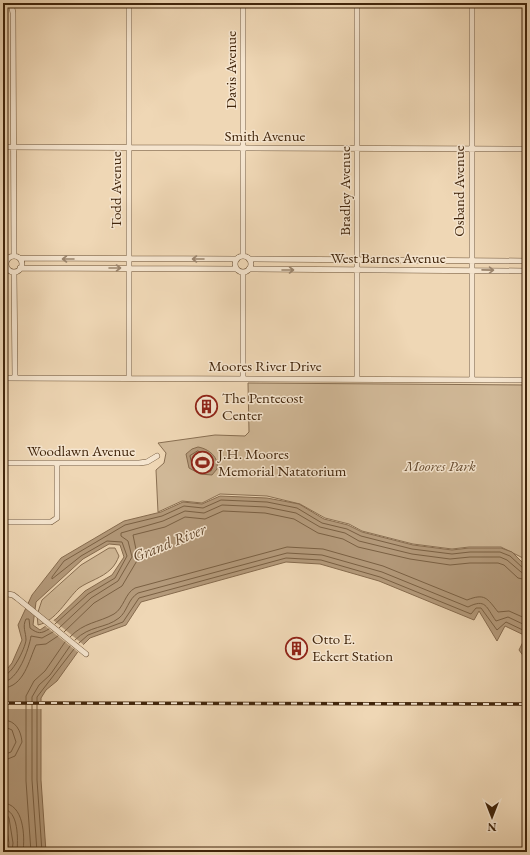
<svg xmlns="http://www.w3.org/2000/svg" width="530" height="855" font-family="'EB Garamond',serif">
	<rect width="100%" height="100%" fill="#efd7b5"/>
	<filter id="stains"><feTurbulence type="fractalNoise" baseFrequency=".005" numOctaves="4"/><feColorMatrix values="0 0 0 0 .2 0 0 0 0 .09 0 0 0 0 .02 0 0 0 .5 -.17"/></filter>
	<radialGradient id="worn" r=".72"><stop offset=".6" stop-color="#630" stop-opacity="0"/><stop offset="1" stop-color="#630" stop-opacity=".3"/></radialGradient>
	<path fill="#d1b998" stroke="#896f52" d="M248,383L527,385V560L501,547H469L452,549L413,544L362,531L349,524L325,518L300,504L267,496L220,494L202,503L182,501L158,512L156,470L164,463L166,453L158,443L215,435L245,436L249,432Z
		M109,548H115L119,556C117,561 115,565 111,569C102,578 89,581 79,588C66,600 56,621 38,625L37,615L42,600L81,565Z"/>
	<path fill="#b49a7b" stroke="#866b4e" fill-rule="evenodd" d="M198,447C209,449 219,457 217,469L212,475L200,474L189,468L186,454L192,449Z
		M220,496L267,498L299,504L324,519L348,525L362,532L413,545L452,550L469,548H501L512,552L527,567V661L519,650L526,636L505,626L497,641L479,611L474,620L379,581L320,564L286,562L141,602L126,625L90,638L82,646L57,681L46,690L41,698V780L46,852H8L9,843L3,806V748L7,742L3,729V674L12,663L22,640L18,625L32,595L61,558L124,521L161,512L183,502L202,504ZM109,544L120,545L124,557L112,575L85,591L56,619L40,630L33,625L36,602L83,559Z"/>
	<path fill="#efd7b5" d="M52,619L85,646L79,653L44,625Z
		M3,701H43V709H3Z"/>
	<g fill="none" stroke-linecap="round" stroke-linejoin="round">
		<path stroke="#7a6043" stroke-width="1" d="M198,451L212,459L213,466L211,471L201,470L192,465L190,456Z
			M55,624L88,594L115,578L127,556L122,542L107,541L81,556L52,579V577L64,561L125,525L162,516L184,506L203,508L221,500L267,502L297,508L322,523L347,529L361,536L412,549L452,554L470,552H500L510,556L523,568L527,569
			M59,628L91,598L118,581L132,557L128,541L121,536V533L163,521L185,511L204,513L222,505L266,507L296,513L320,527L345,533L359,541L412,554L450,559L470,557H500L507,560L521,572L527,574
			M64,632L94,603L122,586L138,559L133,535L165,527L185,517L205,519L223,511L265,513L294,519L318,533L343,539L358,547L410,559L450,565L470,563H498L504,565L518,578L527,580
			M70,637C84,622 98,623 114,614C124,608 125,593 135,588L287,547L323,549L383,566L467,600C485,593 487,598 498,612L509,611L527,619
			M75,640C90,625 105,629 119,618C127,612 128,599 138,593L287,553L322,555L382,572L468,607C486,598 486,607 496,621L508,617L527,626
			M79,643L88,635L123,622L139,598L286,558L321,560L380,577L471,614L476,608H481L497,630L506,622L527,632
			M3,676C12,675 25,649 26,640C26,632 22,627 26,619H29L30,628C38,634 41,634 49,629
			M3,682C18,681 29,649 31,636L42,638L53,632
			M3,688C24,687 29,660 36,645L46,644L58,636
			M3,720C16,720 21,731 22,742L15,756L3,761
			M3,726L12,730L16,742L11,752L3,755
			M3,803C24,804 25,836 23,852
			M3,809C19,810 18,840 17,852
			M3,814L7,815L9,818L13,843L12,852
			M31,852L26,781V696L34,681L45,671L65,642
			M37,852L32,780V697L39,685L50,675L70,646
			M42,852L37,780V697L74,649"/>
		<defs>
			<path id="street" d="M11,3L13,13L14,256
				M129,3V378
				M357,3V379
				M472,3V379
				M3,5L5,3
				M3,147L527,149
				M243,256V3
				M6 264a8 8 0 1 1 16 0a8 8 0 1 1-16 0Z
				M235 264a8 8 0 1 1 16 0a8 8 0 1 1-16 0Z
				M20,258L237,259
				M249,259L527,261
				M20,268L236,269
				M249,269L527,271
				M14,272L15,378
				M3,378L527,380
				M243,378V272
				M3,463H139L147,462L157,456
				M3,522H51L57,518V463
				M3,593L13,595L17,598L86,654"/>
		</defs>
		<use href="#street" stroke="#6c5236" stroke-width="6"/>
		<use href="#street" stroke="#f5e5cf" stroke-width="5"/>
		<defs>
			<path id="rail" d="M3,703L527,704"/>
		</defs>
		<use href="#rail" stroke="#41250b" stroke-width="3.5"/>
		<use href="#rail" stroke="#f5e5cf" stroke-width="2" stroke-dasharray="6" stroke-linecap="butt"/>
	</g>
	<defs><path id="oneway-shaft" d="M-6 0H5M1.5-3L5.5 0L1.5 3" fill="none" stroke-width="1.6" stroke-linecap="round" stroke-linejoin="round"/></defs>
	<g stroke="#9b856d">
		<use href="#oneway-shaft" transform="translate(68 259) rotate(-180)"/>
		<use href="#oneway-shaft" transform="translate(198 259) rotate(-180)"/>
		<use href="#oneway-shaft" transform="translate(115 268)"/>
		<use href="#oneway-shaft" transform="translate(288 270)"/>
		<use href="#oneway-shaft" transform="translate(488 270) rotate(1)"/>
	</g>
	<defs>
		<symbol id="building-ring" viewBox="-11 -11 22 22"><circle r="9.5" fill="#f5e5cf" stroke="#8f2418" stroke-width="1.5"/><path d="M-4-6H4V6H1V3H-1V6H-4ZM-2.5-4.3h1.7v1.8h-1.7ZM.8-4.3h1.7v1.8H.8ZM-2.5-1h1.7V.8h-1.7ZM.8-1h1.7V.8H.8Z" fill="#8f2418"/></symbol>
		<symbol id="stadium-ring" viewBox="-11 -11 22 22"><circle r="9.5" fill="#f5e5cf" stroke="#8f2418" stroke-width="1.5"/><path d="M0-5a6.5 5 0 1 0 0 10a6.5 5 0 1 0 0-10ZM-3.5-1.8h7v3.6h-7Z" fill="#8f2418"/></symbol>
	</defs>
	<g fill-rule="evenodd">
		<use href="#building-ring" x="194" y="394" width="25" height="25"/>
		<use href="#stadium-ring" x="190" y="450" width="25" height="25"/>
		<use href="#building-ring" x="284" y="636" width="25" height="25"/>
	</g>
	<g text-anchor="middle" stroke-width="3" stroke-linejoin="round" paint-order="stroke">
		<g font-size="15" fill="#41250b" stroke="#f5e5cf">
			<text transform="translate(231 70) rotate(-90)" y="5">Davis Avenue</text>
			<text x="265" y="141">Smith Avenue</text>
			<text transform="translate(116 190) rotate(-90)" y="5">Todd Avenue</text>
			<text transform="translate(345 191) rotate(-90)" y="5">Bradley Avenue</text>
			<text transform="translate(459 191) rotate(-90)" y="5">Osband Avenue</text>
			<text x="388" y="263">West Barnes Avenue</text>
			<text x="265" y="371">Moores River Drive</text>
			<text x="81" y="456">Woodlawn Avenue</text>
		</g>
		<g font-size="15" fill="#41250b" stroke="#f5e5cf" text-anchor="start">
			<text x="222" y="403">The Pentecost<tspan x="222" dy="17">Center</tspan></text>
			<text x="218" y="459">J.H. Moores<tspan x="218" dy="17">Memorial Natatorium</tspan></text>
			<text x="312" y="644">Otto E.<tspan x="312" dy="17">Eckert Station</tspan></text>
		</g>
		<g font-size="15" font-style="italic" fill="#654a2e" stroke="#f5e5cf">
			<text x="440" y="471">Moores Park</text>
		</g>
		<g font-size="16" font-style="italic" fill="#64482d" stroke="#f5e5cf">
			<text transform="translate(169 542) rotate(-22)" y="6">Grand River</text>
		</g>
	</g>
	<rect width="530" height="855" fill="none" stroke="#efd7b5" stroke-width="16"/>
	<rect x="4" y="4" width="522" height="847" fill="none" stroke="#41250b" stroke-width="2"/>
	<rect x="8" y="8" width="514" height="839" fill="none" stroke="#41250b"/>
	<g transform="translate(492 817) rotate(180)" stroke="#f5e5cf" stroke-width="3" paint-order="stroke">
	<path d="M0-3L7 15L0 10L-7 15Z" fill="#41250b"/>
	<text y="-6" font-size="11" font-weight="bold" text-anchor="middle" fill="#41250b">N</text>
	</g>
	<rect width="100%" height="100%" filter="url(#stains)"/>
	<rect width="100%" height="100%" fill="url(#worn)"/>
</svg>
